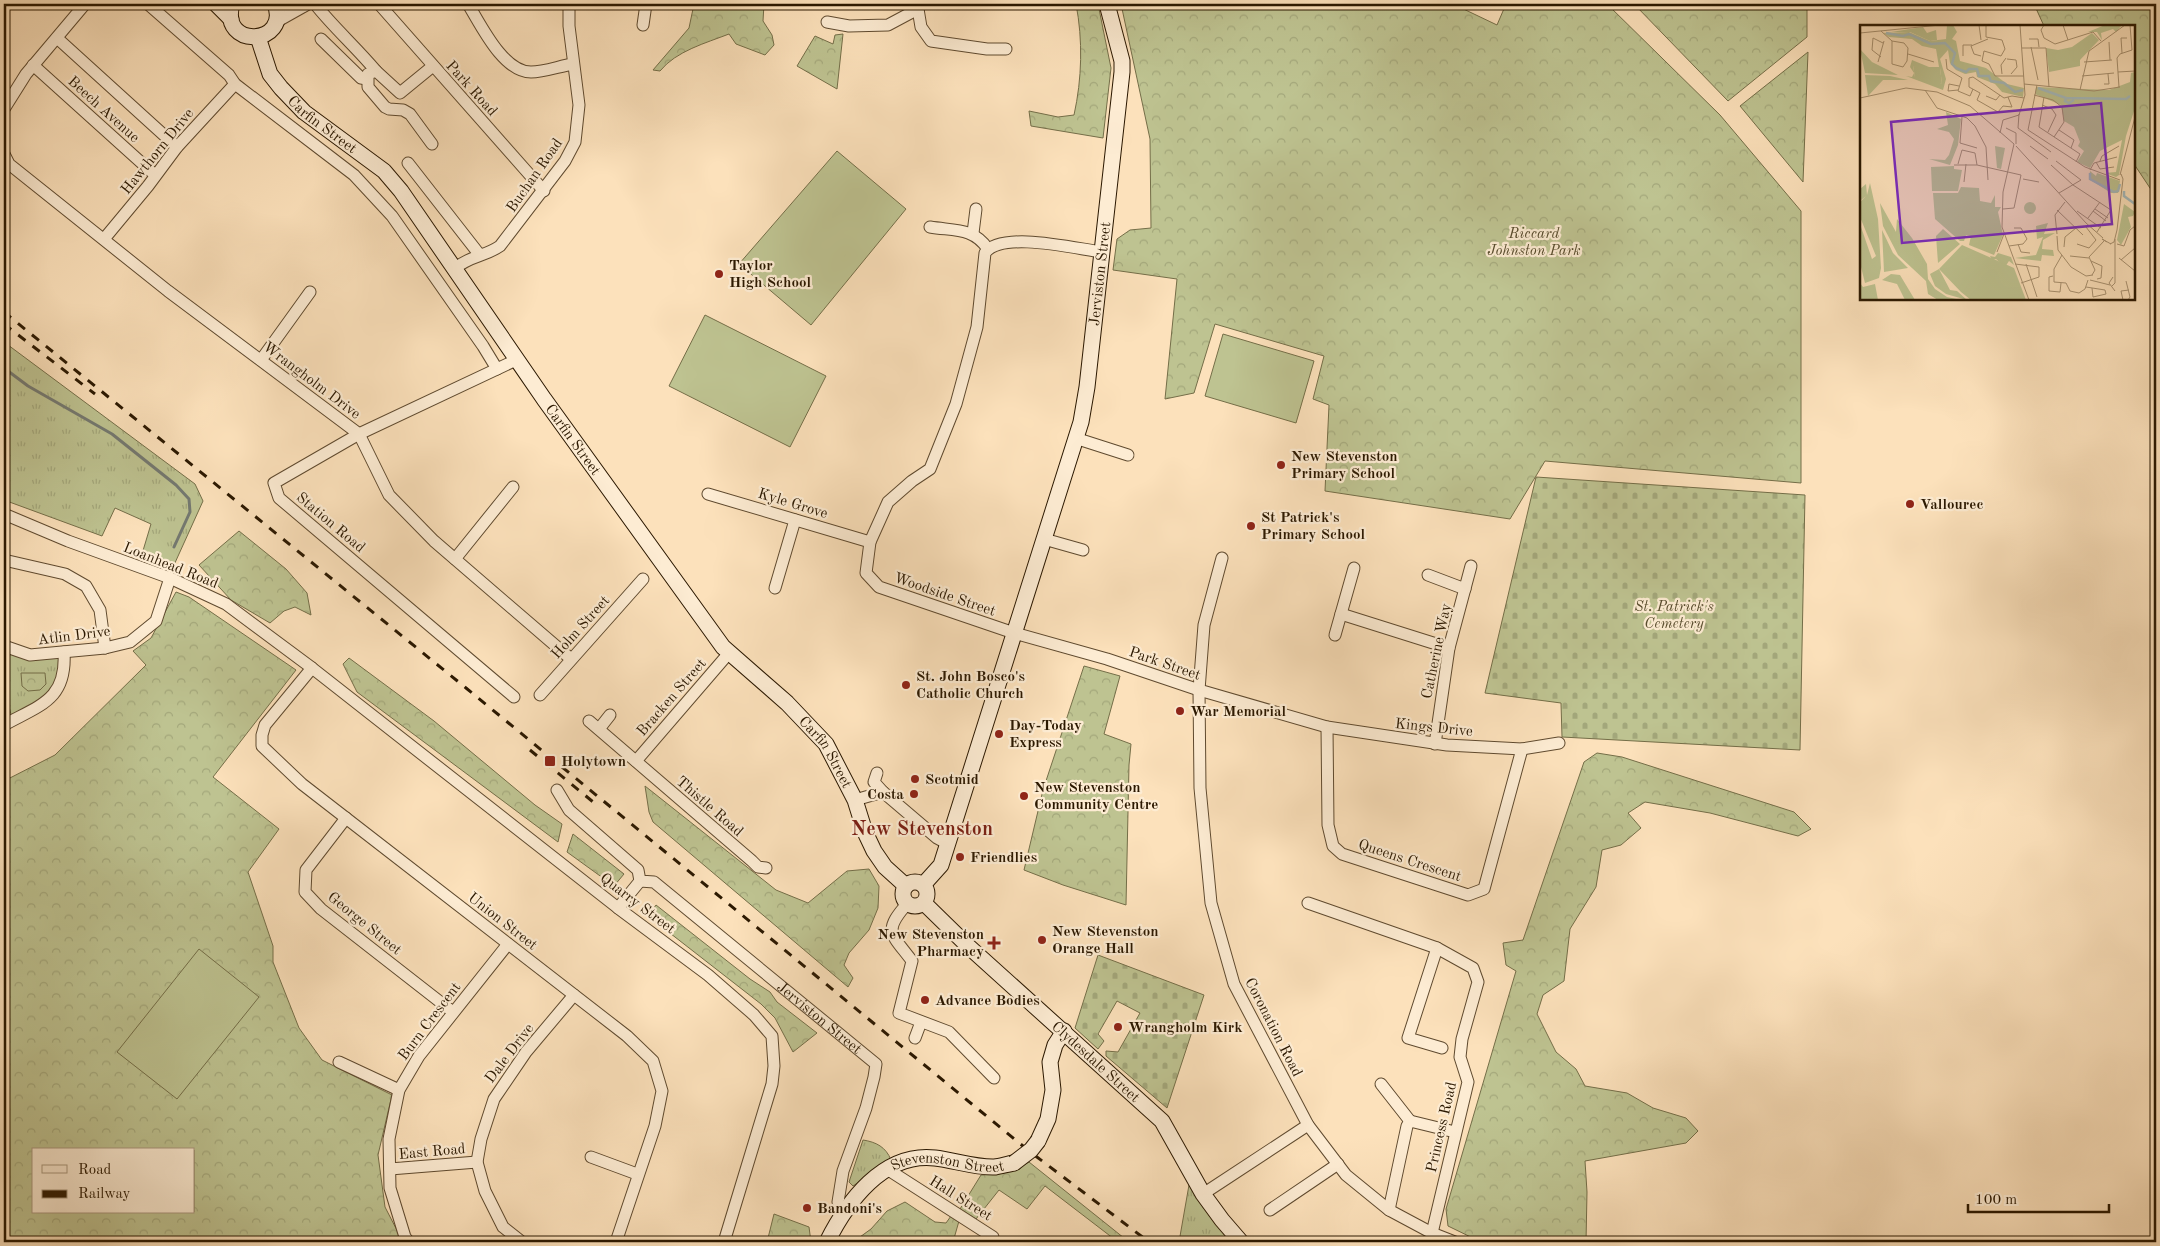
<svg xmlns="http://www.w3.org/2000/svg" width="2160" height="1246" font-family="'Old Standard TT',serif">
	<defs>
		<pattern id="grass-tufts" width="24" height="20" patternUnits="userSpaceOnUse" patternTransform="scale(1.25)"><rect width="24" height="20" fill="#bec391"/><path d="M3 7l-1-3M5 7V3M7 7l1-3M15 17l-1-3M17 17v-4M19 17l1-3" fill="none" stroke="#a3a77b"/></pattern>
		<pattern id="forest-crowns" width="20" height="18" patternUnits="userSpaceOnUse" patternTransform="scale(1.25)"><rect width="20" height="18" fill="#bec391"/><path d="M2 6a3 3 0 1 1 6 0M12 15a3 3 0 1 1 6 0" fill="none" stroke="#a3a77b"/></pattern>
		<pattern id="cemetery-stones" width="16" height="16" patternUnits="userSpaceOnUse" patternTransform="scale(1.25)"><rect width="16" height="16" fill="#bec391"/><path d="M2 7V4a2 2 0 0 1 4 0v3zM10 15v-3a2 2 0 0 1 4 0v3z" fill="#a3a77b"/></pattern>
	</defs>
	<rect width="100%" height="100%" fill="#fce1bb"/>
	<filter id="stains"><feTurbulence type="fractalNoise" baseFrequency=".004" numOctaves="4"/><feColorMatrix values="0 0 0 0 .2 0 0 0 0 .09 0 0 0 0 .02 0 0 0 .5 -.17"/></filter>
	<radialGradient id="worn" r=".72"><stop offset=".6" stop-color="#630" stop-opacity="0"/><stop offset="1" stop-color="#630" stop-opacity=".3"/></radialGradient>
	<path fill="url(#grass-tufts)" stroke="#746e48" d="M4,342L195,484L203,501L174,565L142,554L151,524L115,508L102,536L4,500Z
		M4,648L62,654L56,688L12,718L4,688L6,680L4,672Z
		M863,1140C876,1142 886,1147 891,1160L853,1186L849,1182Z
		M1189,1185L1209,1215L1231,1242H1179Z"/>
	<path fill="url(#forest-crowns)" stroke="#746e48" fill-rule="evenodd" d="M694,4H764L763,21L772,35L774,45L765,55L736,44L729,34C706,43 676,51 660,71L653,70L689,28Z
		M1076,4H1098L1111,68L1103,138L1031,126L1029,111L1058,117L1074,115C1082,79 1083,40 1076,4Z
		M1121,4H1453L1497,25L1506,4H1607L1720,115L1801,211V483L1545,461L1510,519L1325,491L1329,405L1313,399L1324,356L1215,324L1194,393L1165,399L1177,279L1113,270L1117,239L1130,230L1151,228L1150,139Z
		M1634,4H1807V37L1728,101Z
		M2034,4H2156V197L2134,164V26H2044Z
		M843,34L837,89L797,66L815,36L833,44L835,35Z
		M1808,52L1803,182L1740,106Z
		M239,531L286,569L307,593L311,615L295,607L284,611L270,623L231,600L199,565Z
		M176,592L189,597L296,670L213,777L279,829L248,872L273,946V962L299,1028L322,1060L392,1095L378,1155L385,1207L403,1242H4V781L55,755L146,665L133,651L151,638ZM34,1150H194V1212H34Z
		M349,658L434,721L535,805L562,824L558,842L357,692L343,664Z
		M1084,666L1120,676L1104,734L1131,744L1129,765L1126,905L1063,885L1024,870L1043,790Z
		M21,673H45L46,684L40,690L28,691L22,686Z
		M1597,753L1622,757L1794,812L1811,829L1798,836L1710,813L1645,802L1628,813L1641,828L1621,845L1602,850L1596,887L1570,929L1564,981L1543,995L1537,1014L1556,1052L1576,1069L1585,1086L1627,1093L1653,1108L1686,1118L1698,1131L1686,1143L1585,1161L1587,1192L1586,1242H1481L1448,1226L1446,1209L1516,971L1506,965L1503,943L1523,940L1584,762Z
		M645,786L776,890L808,903L847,871L869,869L879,886L878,908L869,930L849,953L844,965L853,978L848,987L653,822L649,812Z
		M573,834L624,874L614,886L567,852Z
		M656,905L750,979L770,992L777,1002L817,1033L793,1052L775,1018L761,1004L648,916Z
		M1029,1162L1129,1242H1118L1045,1186L1027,1209L999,1190L976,1219L960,1209L981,1175C1000,1175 1013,1172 1029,1162Z
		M905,1202L935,1222L946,1223L951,1216L959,1221L953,1242H853L871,1229L887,1211Z
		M774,1214L809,1227L811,1242H767Z"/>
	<path fill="url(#cemetery-stones)" stroke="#746e48" d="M1536,477L1805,495L1800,750L1562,737L1561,703L1485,693Z
		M1098,955L1204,995L1167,1108L1106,1056V1051L1118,1052L1140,1013L1117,1001L1098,1034L1104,1041L1098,1049L1075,1028Z"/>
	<path fill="#bec391" stroke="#746e48" d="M837,151L906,209L811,325L739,264Z
		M705,315L826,376L790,447L669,386Z
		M1223,334L1314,361L1296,423L1205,396Z
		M199,949L259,997L177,1099L117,1052Z"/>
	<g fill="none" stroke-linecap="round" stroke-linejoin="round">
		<path stroke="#747971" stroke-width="3" d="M4,368L28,386L112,434L176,485L189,499L190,512L174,547"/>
		<defs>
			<g id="street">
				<path d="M148,4L229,75L235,84L354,175L392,216L483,346L497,369"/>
				<path d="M315,4C334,28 356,47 376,71"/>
				<path d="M379,4L544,191"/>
				<path d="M468,4C481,25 503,72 531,72C544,72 560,66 573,64"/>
				<path d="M915,4L918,9L921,27L931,41L987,49H1006"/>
				<path d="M276,6H304"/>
				<path d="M276,22L308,4"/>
				<path d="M827,22L849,26L888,25L918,9"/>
				<path d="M643,25L646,4"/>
				<path d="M57,38L177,147"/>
				<path d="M321,39L361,78L367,79"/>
				<path d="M33,65L155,175"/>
				<path d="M4,109L26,74L85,4"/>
				<path d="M432,144L410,114L403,110L389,109L385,107L368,87V74L376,71L400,93L433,66"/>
				<path d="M4,154L9,164L168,291L359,434L389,495L434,541L571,659"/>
				<path d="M408,163L479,254"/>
				<path d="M930,227C954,231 973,227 988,249"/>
				<path d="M973,233L976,209"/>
				<path d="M104,239L148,186L177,147L235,84"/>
				<path d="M1102,252C1077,249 1002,230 985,253L977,327L956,404L930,469L912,481L888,502L870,542L866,573L879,587L1014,633L1107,659L1199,690L1327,727L1447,745L1522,749L1559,743"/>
				<path d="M454,269C471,255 484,257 500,246L565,161L575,142L579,105L569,26V4"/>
				<path d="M261,360L310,292"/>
				<path d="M1075,438L1128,455"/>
				<path d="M708,494L870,542"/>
				<path d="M4,514L68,541L170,578L226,604L312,668L618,908L708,975L754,1015L772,1036L774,1066L772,1084L724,1242"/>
				<path d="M1044,539L1083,550"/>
				<path d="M1222,558L1204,625L1199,690L1200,788L1211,903L1234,984L1308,1125L1346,1175L1389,1210L1432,1233L1455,1242"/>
				<path d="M455,559L513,487"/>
				<path d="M4,560L65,574L86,586L100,610L105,648"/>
				<path d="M1428,575L1465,589"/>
				<path d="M775,588L795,520"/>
				<path d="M1341,614L1449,648"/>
				<path d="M1335,635L1354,568"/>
				<path d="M4,646L30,655L105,648L130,642L156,621L170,578"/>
				<path d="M312,668L265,725L262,735V746L302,784L627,1036L653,1061L662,1091L655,1126L616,1242"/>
				<path d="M540,695L643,579"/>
				<path d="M514,697L279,498L274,483L359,434L516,360"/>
				<path d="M589,721L752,861L758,867L766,868"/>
				<path d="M4,725C40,705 67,700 64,652"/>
				<path d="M1327,727L1328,825L1333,846L1342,854L1468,895L1484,889L1522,749"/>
				<path d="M599,729L610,715"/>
				<path d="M1435,744L1449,648L1471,566"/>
				<path d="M636,761L729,653"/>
				<path d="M877,773L874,782L883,792"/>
				<path id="s1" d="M557,790L569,810L638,870L640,881L654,882L876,1064L874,1077L866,1108L843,1171L838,1202L844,1212"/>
				<path d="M855,800L883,792L937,838L948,844"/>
				<path d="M346,818L306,870L305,892L321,909L453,1012"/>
				<path d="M1308,903L1437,948L1473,968L1478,982L1462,1039L1460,1057L1468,1082L1432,1233"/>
				<path d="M907,904C882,932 892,934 912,961L899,1013L949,1032L994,1078"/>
				<path d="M618,908L640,881"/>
				<path d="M1437,948L1408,1038L1442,1048"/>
				<path d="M915,1038L921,1022"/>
				<path d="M339,1062L399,1090"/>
				<path d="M1381,1084L1410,1121"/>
				<path d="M591,1157L637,1174"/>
				<path d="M390,1169L477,1162"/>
				<path d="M887,1169L993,1237"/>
				<path d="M1203,1194L1308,1125"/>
				<path d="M1270,1210L1338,1164"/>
				<path d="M1389,1210L1407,1126L1410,1121L1455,1132"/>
				<path d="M409,1242L405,1237L390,1188L389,1139L399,1090L419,1056L508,944"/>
				<path d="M522,1242L503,1227L485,1191L477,1162L481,1139L494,1099L526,1052L574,995"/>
			</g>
			<g id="secondary">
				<path d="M216,4L231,19"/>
				<path d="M232,4C219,50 291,45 275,4"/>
				<path id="s2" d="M258,37L270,74L281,88L304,112L384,171L401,191L544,399L723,647L787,703L826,744L855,800L865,832L874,851L885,867L906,886"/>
				<circle cx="915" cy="894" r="12"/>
				<path id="s3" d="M923,885L941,865L1081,422L1087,387L1122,72V61L1107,4"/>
				<path id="s4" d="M924,903L968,946L1162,1121L1203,1194L1222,1220L1241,1242"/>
				<path d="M1038,1141L1048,1119L1053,1090L1050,1062L1055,1045L1064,1031"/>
				<path id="s5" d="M827,1242C847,1202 883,1152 935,1158C953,1160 977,1168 995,1167C1001,1166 1008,1164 1014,1163"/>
			</g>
		</defs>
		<use href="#street" stroke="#5f4a2f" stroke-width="13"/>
		<use href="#secondary" stroke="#2b1800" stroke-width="17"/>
		<use href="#street" stroke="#fdecd3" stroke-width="11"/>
		<use href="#secondary" stroke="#fdecd3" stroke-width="15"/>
		<path stroke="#2b1800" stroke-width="3" stroke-dasharray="9 9" stroke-linecap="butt" d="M4,312L466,688L1029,1151L1149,1242
			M4,324L95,394
			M530,750L598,806"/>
		<defs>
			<path id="secondary-bridge" d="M1014,1163L1031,1150L1038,1141"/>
		</defs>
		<use href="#secondary-bridge" stroke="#2b1800" stroke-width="17" stroke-linecap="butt"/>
		<use href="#secondary-bridge" stroke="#fdecd3" stroke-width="15"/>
	</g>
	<g fill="#8f2418" stroke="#fdecd3" stroke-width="2">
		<circle cx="719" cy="274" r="5"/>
		<circle cx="1281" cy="465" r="5"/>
		<circle cx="1910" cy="504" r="5"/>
		<circle cx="1251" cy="526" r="5"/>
		<circle cx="906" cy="685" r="5"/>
		<circle cx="1180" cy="711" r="5"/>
		<circle cx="999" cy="734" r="5"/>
		<rect x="544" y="755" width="12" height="12" rx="2.5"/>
		<circle cx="915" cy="779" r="5"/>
		<circle cx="914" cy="794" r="5"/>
		<circle cx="1024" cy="796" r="5"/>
		<circle cx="960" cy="857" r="5"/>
		<circle cx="1042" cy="940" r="5"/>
		<path d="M991.5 935.5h5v5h5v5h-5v5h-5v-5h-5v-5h5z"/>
		<circle cx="925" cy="1000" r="5"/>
		<circle cx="1118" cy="1027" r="5"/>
		<circle cx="807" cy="1208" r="5"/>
	</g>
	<g text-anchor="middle" stroke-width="4.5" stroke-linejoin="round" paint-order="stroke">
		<g font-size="15" fill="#2b1800" stroke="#fdecd3">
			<text transform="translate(472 88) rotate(48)" y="5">Park Road</text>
			<text transform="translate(104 109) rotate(42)" y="5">Beech Avenue</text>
			<text dy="5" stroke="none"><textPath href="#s2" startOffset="112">Carfin Street</textPath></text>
			<text transform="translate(157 151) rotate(-51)" y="5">Hawthorn Drive</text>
			<text transform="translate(534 175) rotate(-55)" y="5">Buchan Road</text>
			<text dy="5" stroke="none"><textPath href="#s3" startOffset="641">Jerviston Street</textPath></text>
			<text transform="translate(312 380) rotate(37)" y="5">Wrangholm Drive</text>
			<text dy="5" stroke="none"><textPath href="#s2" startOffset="518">Carfin Street</textPath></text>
			<text transform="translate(793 503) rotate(17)" y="5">Kyle Grove</text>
			<text transform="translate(331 522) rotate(40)" y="5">Station Road</text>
			<text transform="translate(171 565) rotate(22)" y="5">Loanhead Road</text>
			<text transform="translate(945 594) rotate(19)" y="5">Woodside Street</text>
			<text transform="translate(580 627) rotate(-48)" y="5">Holm Street</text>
			<text transform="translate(74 635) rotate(-7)" y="5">Atlin Drive</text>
			<text transform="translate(1436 651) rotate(-78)" y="5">Catherine Way</text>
			<text transform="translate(1165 663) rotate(19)" y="5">Park Street</text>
			<text transform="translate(671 697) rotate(-49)" y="5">Bracken Street</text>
			<text transform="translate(1434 727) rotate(6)" y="5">Kings Drive</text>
			<text dy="5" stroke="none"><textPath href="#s2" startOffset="922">Carfin Street</textPath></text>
			<text transform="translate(710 806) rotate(41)" y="5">Thistle Road</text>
			<text transform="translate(1410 860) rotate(18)" y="5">Queens Crescent</text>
			<text transform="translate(638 903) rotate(37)" y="5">Quarry Street</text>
			<text transform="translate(503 921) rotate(38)" y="5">Union Street</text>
			<text transform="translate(365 923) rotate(39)" y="5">George Street</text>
			<text dy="5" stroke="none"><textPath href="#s1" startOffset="354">Jerviston Street</textPath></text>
			<text transform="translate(429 1021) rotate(-53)" y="5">Burn Crescent</text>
			<text transform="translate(1274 1027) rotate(63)" y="5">Coronation Road</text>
			<text transform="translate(509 1053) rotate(-53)" y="5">Dale Drive</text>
			<text dy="5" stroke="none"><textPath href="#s4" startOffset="234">Clydesdale Street</textPath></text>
			<text transform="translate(1441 1127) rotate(-77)" y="5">Princess Road</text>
			<text transform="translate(432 1151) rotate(-5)" y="5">East Road</text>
			<text dy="5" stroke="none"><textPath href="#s5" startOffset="158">Stevenston Street</textPath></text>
			<text transform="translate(961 1198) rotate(32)" y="5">Hall Street</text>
		</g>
		<g font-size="15" font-style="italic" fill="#574b2c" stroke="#fdecd3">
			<text x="1534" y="238">Riccard<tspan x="1534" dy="17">Johnston Park</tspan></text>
			<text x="1674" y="611">St. Patrick's<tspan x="1674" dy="17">Cemetery</tspan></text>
		</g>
		<g font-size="15" font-weight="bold" fill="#2b1800" stroke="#fdecd3" text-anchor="start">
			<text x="729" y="270">Taylor<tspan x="729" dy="17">High School</tspan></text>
			<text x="1291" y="461">New Stevenston<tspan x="1291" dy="17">Primary School</tspan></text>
			<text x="1920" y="509">Vallourec</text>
			<text x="1261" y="522">St Patrick's<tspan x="1261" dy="17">Primary School</tspan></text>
			<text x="916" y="681">St. John Bosco's<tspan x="916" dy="17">Catholic Church</tspan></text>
			<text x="1190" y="716">War Memorial</text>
			<text x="1009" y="730">Day-Today<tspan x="1009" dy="17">Express</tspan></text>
			<text x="561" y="766">Holytown</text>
			<text x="925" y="784">Scotmid</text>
			<text x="1034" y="792">New Stevenston<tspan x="1034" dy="17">Community Centre</tspan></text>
			<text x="904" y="799" text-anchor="end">Costa</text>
			<text x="970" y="862">Friendlies</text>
			<text x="1052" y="936">New Stevenston<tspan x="1052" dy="17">Orange Hall</tspan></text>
			<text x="984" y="939" text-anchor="end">New Stevenston<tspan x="984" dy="17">Pharmacy</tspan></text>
			<text x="935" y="1005">Advance Bodies</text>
			<text x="1128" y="1032">Wrangholm Kirk</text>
			<text x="817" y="1213">Bandoni's</text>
		</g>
		<g font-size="20" font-weight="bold" fill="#7a1f14" stroke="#fdecd3">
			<text x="922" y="835">New Stevenston</text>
		</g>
	</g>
	<g transform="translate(1860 25)">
		<rect width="275" height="275" fill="#fce1bb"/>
		<path d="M63,2L67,8L76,5L77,15L70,16L50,7H31ZM0,24L12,37L38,50L5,48ZM52,35L54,42L80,43L82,59L55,52ZM5,50L30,51L48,55H23L8,71ZM230,146L236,151L237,148L260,156L258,168H251L229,154ZM264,179L275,187L273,191L268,192L271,202L261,220L257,215ZM102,220L154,243L166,275H111L101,267L79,244Z" fill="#bec391"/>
		<path d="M87,0H93L97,7L92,14L96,16L100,36L126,43L147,59L164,63L163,72L142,67L135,59L117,52L116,47L105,49L96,45L90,38L88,25L80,34L86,54L83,65L46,51L52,52L54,48L50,42L52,35L69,42H79L76,24L62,21L52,14L29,12L23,8L49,7L70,16L86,14ZM53,41L57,44L80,43L82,59L58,48L55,52ZM245,0L261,1L256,7L253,4L241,8L242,15L237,7H228ZM232,8L239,15L220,35V41L189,47L186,23L198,25L212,22ZM275,47V83L266,111L259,150L256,152L245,148L256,147L262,115L240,126L230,143L217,137L224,126L218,121L220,117L214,102L204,96L201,80L175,69L176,62L249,65L270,57L271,48ZM86,87L101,94L98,120L90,140L69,134L85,135L89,130L94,114L89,107L77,104L88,100ZM135,121L145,123L141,144L137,143ZM10,158L18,194L21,243L19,253L5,258L0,238V199L12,234L16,231L0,192V177L6,171L0,176V164L6,159L7,170ZM101,162L119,163L120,176L131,178L135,170V182H141L138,187L143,210L134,230L109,220L111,211L106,210L104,216H100L75,194L73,168H98ZM20,178L36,207L37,194L52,213L67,239L68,254L75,264L87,272L101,275H78L68,269L66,256L38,230L23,201ZM188,198L184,209L195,208L183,215L182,224L193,225L194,231L182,230L181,236L155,233L176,230L183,212L177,214L176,201ZM83,204L100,219L78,238L76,211ZM22,205L33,228L48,243L24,247ZM138,228L151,232L154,240L149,236L145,242L136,234L132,235L130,231L135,232ZM79,244L90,265L97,266L107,275L86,269L75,261L70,249ZM91,246L111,256L130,275H124L93,252ZM31,249L40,250L55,275H45L37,259L22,255ZM0,258L3,262L15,259L18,275H0Z" fill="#bec391" fill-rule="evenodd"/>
		<path d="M94,141V144L102,145L98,166H72L71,142Z" fill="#bec391"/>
		<path d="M213,25L214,36L193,37L192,29ZM164 183a6 6 0 1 1 12 0a6 6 0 1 1-12 0Z" fill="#bec391"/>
		<path fill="none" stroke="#a5babc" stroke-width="2.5" d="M26,8L43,11L49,9L71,19L85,18L95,28L92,39L96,43L106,47L109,44H117L119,51H129L131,56L144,58L155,67L163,65M178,63L206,73L205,76L209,78L214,75M206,73L266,74L270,71M230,148V154L254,167L258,166L260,159M264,166V171L275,179"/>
		<path fill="none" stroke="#a89170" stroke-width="1" d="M119,0L121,15M126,0V12L142,15L145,24L141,31L124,26L122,36L129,39L135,51H164M184,0L181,5L184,13L195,19L233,7L241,16M203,0L208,15M21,6L32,16V39L43,42L47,36L48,23L44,18L32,16M0,8L80,0M169,14H178L179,22M249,17L250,35M171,22L178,55M162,23H186L189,62M262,28L261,13H267M48,29L74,37M103,31V20H112M121,31L114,29L111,21L128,14M21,32L12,25L13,13L23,18M86,34L87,44L102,53L98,66L110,71L113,64M147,34L156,35L157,42L151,49M18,37L24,16M224,37L252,35M258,47L275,46M142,49L141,40L146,33M222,51L254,48M164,59L234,66L260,62M244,59H249L248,49M177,60L168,105L225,142L260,155M259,62L257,33L260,29L272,25L270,0M65,65L77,83L107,93L115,101L126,122L128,155M98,65L88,66L89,59L99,61M220,65L229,26L265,0M174,70L193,75L202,82L204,97L194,112M126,71L136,75L140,70M148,72L152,82L143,81L138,87L117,75L120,68L109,62V53L113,52L144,73L152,71L164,73M184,72L179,102L220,129L216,137M0,73L46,63L77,67L110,81L154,119M182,80L192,84L196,90L188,107M159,89L158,103L191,127M102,92L100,118L117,123M146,103L156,108V119M199,105L214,115L211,123M140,108L143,95L159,90L165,70L160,0M154,119L143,167L142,202L169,275M156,121L226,198M170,121L188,134M196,136L221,155L199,168M240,136L242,131L259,121M236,137L240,144L254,142M98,139L102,125L115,128L117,140M94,140H117L161,150L154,183L143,184M191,140L213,160L251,185L237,207M230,145L234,138L257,132M260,150L275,92M163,154L179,157M104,157L106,139M235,184L248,193M197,185L223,210M217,186L241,203M233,186L246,196M228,193L240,177M226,198L243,213M197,209L195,190L205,177M197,211L198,225L211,242L226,251L233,250M247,217L242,214L251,219M158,219L161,227L170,228M217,219L229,223L236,215L226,202M250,219L254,217L257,205L263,154L261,149M257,219L264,221L270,205L275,201M149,221L163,219L167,214L161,203H154M204,222L205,212L216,203M137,227L144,209M202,230L194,244V257L206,258L210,266L219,268L225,264L228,255M210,231L229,233M259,233L275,246M261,235L275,223M231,236L242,241L241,253L237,254M155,239L179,242V252L161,258M166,239L177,272M232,250L235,245L229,232L244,216M193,251L189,252V266L200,267L201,258M253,252L249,258L255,266M230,255L250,260M266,256L270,272L268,275M252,261L255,258V214M226,262L245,265L246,269L233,272L232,263M263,275L261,266L269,265"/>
		<path fill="#7b2cbf" fill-opacity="0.15" stroke="#7b2cbf" stroke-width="2.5" d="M241,78L252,199L42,218L31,97Z"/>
		<rect width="275" height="275" fill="none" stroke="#2b1800" stroke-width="2.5"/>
	</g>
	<rect width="2160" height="1246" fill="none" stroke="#fce1bb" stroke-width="20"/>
	<rect x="5" y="5" width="2150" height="1236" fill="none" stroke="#2b1800" stroke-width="2.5"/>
	<rect x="10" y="10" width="2140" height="1226" fill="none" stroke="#2b1800"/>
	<rect x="32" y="1148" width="162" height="65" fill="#fdecd3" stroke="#a9977f"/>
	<rect x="42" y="1165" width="25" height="8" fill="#fdecd3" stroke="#a9977f"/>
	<text x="78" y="1174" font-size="15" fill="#2b1800">Road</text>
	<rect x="42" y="1190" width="25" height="8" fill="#2b1800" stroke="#a9977f"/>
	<text x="78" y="1198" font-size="15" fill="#2b1800">Railway</text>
	<path d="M1968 1204v8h141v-8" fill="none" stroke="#2b1800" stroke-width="2.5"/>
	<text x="1975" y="1204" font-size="15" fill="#2b1800" stroke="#fdecd3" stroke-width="4" paint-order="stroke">100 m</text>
	<rect width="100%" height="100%" filter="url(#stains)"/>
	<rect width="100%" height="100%" fill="url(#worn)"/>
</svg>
